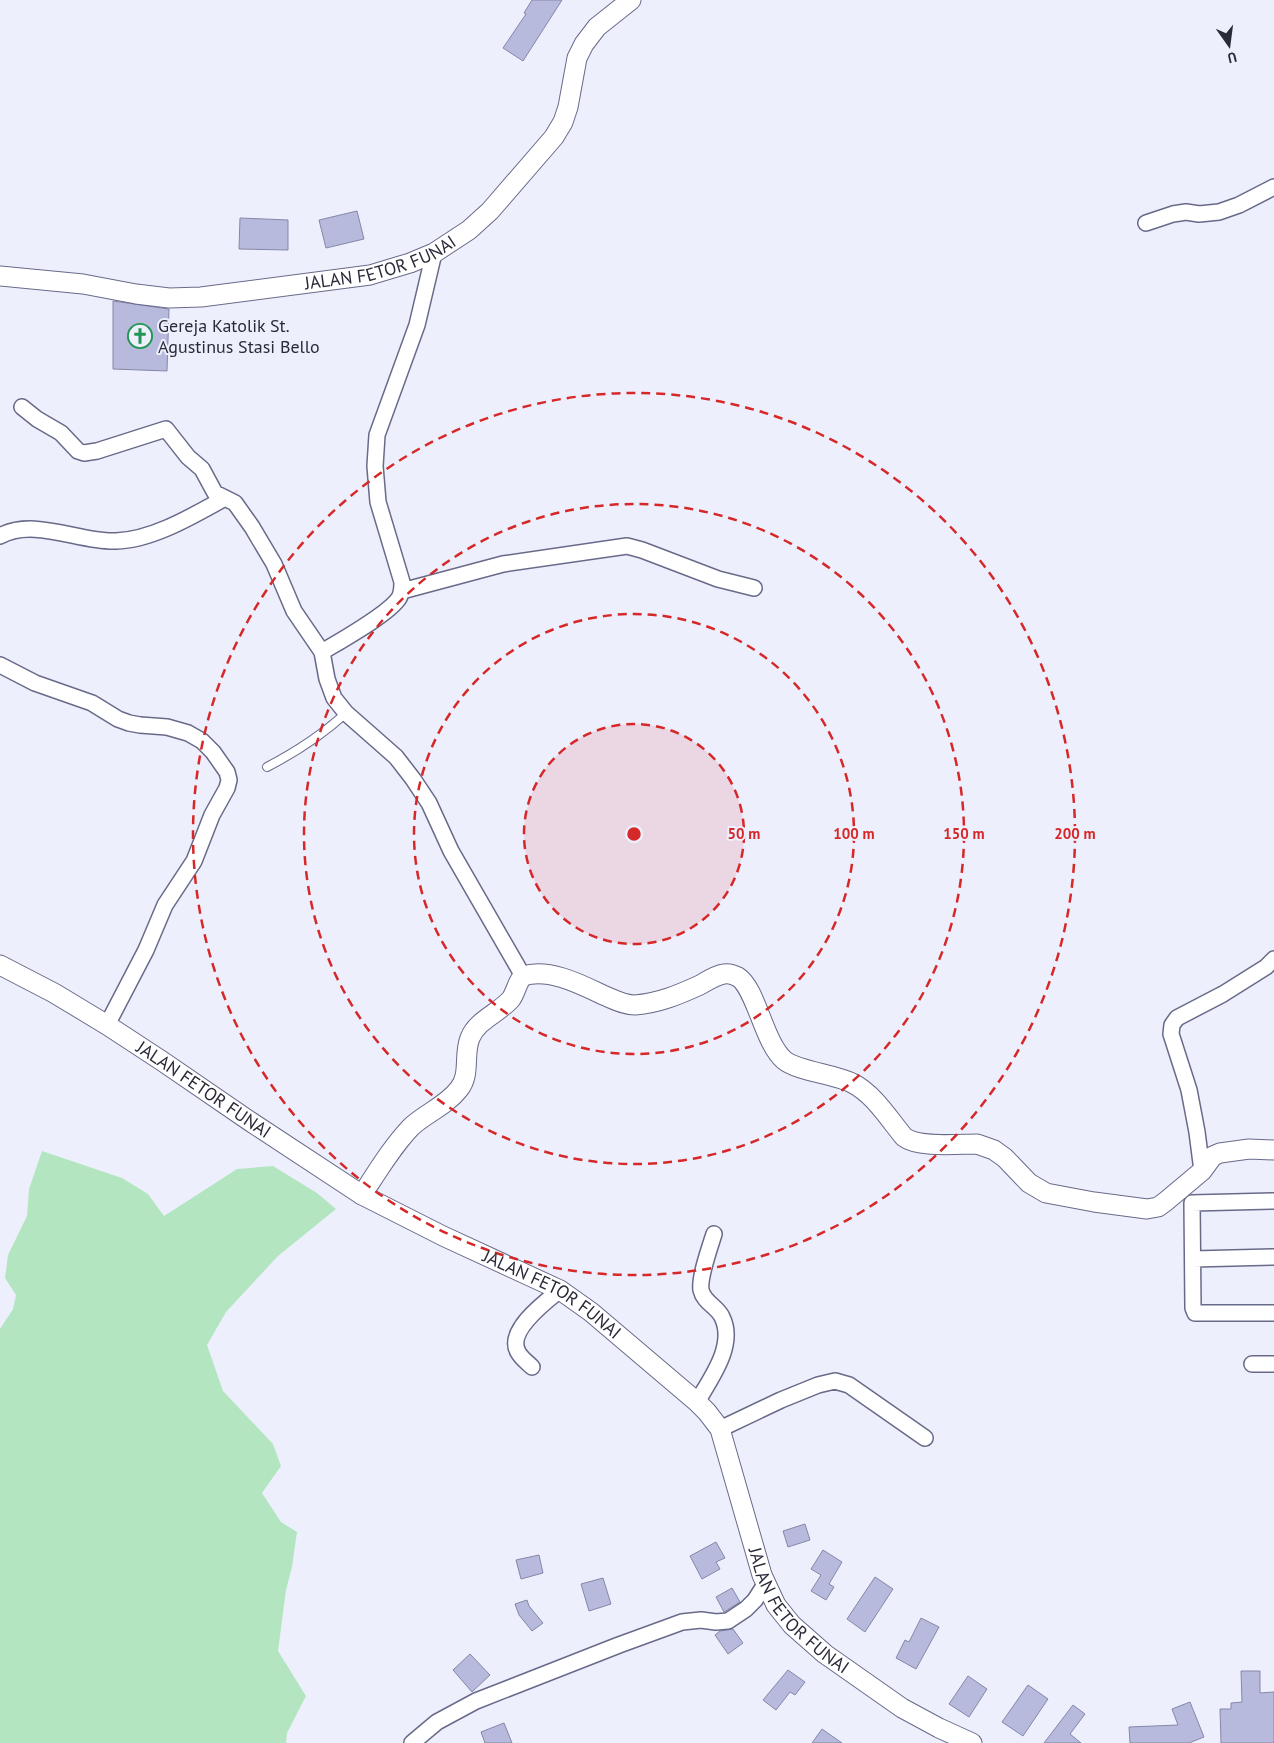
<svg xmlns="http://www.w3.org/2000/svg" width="1274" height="1743" font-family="'PT Sans',sans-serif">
	<rect width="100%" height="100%" fill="#eeeffd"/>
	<path fill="#b3e6c0" d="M42,1151L122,1178L148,1194L164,1216L237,1169L273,1166L317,1193L336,1209L278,1256L226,1312L207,1345L223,1391L273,1444L281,1466L262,1493L281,1522L297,1532L292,1567L286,1590L278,1651L306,1696L287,1733L286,1743H0V1329L13,1309L16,1295L5,1278L8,1255L27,1216L29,1189Z"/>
	<path fill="#b7badc" stroke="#8587a7" d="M532,0H562L523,61L503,48L526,14L524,13Z
		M357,211L364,239L326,248L319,220Z
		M240,218L288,220V250L239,249Z
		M113,301L169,309L167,371L113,369Z
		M805,1524L810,1540L788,1547L783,1531Z
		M716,1542L725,1558L716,1562L720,1569L702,1579L690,1556Z
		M823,1550L842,1562L829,1584L834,1587L826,1600L811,1591L821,1575L811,1569Z
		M539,1555L543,1573L521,1579L516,1560Z
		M875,1577L893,1589L865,1632L847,1619Z
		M603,1578L611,1604L589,1611L581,1584Z
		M732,1588L740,1602L724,1612L716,1597Z
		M527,1600L529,1606L543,1623L532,1631L519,1615L515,1604Z
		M921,1618L939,1627L916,1669L896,1658L905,1640L909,1642Z
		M733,1629L743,1643L728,1654L715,1635L720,1631Z
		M470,1654L490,1675L472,1692L453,1670Z
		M788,1670L805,1682L795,1695L790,1692L776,1710L763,1700Z
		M1241,1671H1260V1693L1274,1692V1743H1221L1220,1709H1231V1703L1242,1702Z
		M968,1676L987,1689L969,1717L949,1704Z
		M1028,1685L1048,1699L1023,1736L1002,1722Z
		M1190,1702L1204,1737L1189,1743H1130L1129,1727L1178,1725L1172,1709Z
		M1073,1705L1085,1714L1070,1734L1081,1743H1044Z
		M504,1723L512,1743H485L481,1732Z
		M822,1729L842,1743H812Z"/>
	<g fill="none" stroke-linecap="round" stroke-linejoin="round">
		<defs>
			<path id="service" d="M267,767C296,752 322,735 346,713"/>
			<path id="minor" d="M1146,223L1173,214L1186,212L1199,214L1219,212L1239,205L1274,187
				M22,407L37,419L61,433L78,451L84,453L97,451L166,429L188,457L202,469L215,493L235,503L252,527L274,564L294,611L322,652L327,679L334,698L346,713L396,757L413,779L429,803L451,851L523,976
				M0,536C34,517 81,543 116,541C153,540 194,515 225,498
				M402,591L503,564L627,546L642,550L718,579L754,588
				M322,652C340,641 389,614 399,598C402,593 402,588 402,582L378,502L375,466L377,435L417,325L434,253
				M0,665L35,683L92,703L118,719L129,723L140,725L167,727L188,733L202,741L213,752L227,772L229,780L227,788L212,815L194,861L165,905L146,950L107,1025
				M1202,1171L1197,1132L1189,1090L1171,1034L1172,1025L1177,1018L1223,994L1266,967L1274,959
				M1274,1201L1192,1203L1193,1308L1195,1313H1274
				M1193,1259L1274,1257
				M1252,1364H1274
				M532,1367C528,1363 521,1358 518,1352C506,1331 545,1302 560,1290
				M697,1402C711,1378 736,1345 722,1317C717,1306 704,1303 701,1290C699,1277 710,1247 714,1234
				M720,1429L781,1400L818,1385L835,1381L849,1385L925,1438
				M412,1743L437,1722L476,1701L619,1645L682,1622L701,1620L716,1622L728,1621L746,1609L755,1600L766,1583"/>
			<g id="tertiary">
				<path id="s1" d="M0,276L83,284L136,294L169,298L201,297L370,275L410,263L434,253L469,230L490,211L554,137L563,122L568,107L577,58L584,44L597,27L631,0"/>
				<path id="s2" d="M0,965L54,993L107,1025L162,1061L251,1122L362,1195L443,1236L560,1290L591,1312L697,1402L707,1412L720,1429L762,1575L776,1605L792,1625L825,1654L902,1708L939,1728L972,1743"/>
				<path d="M362,1195C377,1172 392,1147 411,1127C426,1113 446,1106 459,1089C471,1074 463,1055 470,1038C477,1020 499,1013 511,999C516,992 517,982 523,976C549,968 580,984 603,995C613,999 623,1005 635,1005C659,1003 678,995 700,985C707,981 716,975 724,974C728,973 734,975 738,977C756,988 764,1043 784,1060C797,1071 834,1074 852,1083C873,1093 889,1119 904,1137C918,1148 958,1144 977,1144L994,1150L1005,1158L1029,1183L1046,1193L1094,1202L1147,1209L1158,1207L1165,1202L1202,1171L1213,1156L1220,1153L1249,1149L1274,1150"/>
			</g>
		</defs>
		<use href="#service" stroke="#686a89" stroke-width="10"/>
		<use href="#minor" stroke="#686a89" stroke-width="18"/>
		<use href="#tertiary" stroke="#686a89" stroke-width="21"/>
		<use href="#service" stroke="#fff" stroke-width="8"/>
		<use href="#minor" stroke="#fff" stroke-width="15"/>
		<use href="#tertiary" stroke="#fff" stroke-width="19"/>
	</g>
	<circle cx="634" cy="834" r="110" fill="#d62828" fill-opacity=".12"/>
	<g fill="none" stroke="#d62828" stroke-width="2.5" stroke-dasharray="9 6">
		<circle cx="634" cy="834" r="110"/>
		<circle cx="634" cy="834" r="220"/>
		<circle cx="634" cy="834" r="330"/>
		<circle cx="634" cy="834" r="441"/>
	</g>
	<defs>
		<symbol id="church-ring" viewBox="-11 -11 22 22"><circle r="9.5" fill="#eeeffd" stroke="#209752" stroke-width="1.5"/><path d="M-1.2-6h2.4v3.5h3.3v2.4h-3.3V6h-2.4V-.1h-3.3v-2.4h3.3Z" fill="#209752"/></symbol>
	</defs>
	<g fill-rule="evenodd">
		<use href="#church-ring" x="126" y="322" width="28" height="28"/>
	</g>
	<g text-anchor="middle" stroke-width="4" stroke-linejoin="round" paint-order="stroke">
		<g font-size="18" fill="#2a2b38" stroke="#eeeffd">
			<text dy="6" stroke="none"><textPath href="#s1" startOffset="386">JALAN FETOR FUNAI</textPath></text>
			<text dy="6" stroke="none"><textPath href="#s2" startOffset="239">JALAN FETOR FUNAI</textPath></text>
			<text dy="6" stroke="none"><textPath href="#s2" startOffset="644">JALAN FETOR FUNAI</textPath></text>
			<text dy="6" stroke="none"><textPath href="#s2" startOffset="1064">JALAN FETOR FUNAI</textPath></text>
		</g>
		<g font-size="18" fill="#2a2b38" stroke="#eeeffd" text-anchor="start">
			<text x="158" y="332">Gereja Katolik St.<tspan x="158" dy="21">Agustinus Stasi Bello</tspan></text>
		</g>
	</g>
	<circle cx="634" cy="834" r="8" fill="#d62828" stroke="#eeeffd" stroke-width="2.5"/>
	<g font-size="15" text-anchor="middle" font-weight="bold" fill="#d62828" stroke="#eeeffd" stroke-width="4" stroke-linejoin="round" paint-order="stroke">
		<text x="744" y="839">50 m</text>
		<text x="854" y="839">100 m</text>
		<text x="964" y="839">150 m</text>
		<text x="1075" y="839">200 m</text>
	</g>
	<g transform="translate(1229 45) rotate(166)" stroke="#eeeffd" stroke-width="4" paint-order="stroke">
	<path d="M0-4L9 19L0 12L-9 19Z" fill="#2a2b38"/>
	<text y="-8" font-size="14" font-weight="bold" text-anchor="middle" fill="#2a2b38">U</text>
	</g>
</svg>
